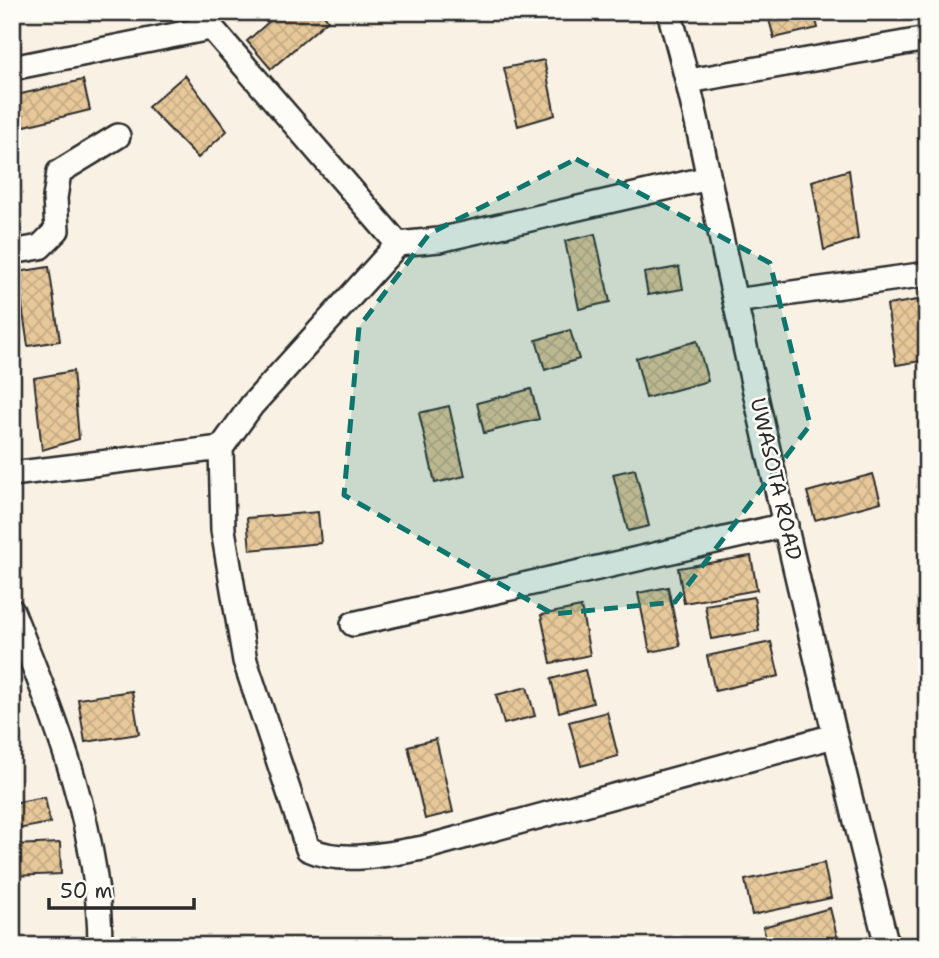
<svg xmlns="http://www.w3.org/2000/svg" width="939" height="958" font-family="'Shantell Sans',sans-serif">
	<defs>
		<pattern id="building-cross-hatch" width="8" height="8" patternUnits="userSpaceOnUse" patternTransform="scale(1.75)"><rect width="8" height="8" fill="#e7c89a"/><path d="M0 0l8 8M0 8l8-8" fill="none" stroke="#c6ac85"/></pattern>
	</defs>
	<rect width="100%" height="100%" fill="#f9f2e4"/>
	<filter id="ink" filterUnits="userSpaceOnUse"><feTurbulence type="fractalNoise" baseFrequency=".0143" numOctaves="2"/><feDisplacementMap in="SourceGraphic" scale="14" xChannelSelector="R" yChannelSelector="G"/><feConvolveMatrix kernelMatrix="1 2 1 2 8 2 1 2 1" color-interpolation-filters="sRGB"/></filter>
	<g filter="url(#ink)">
		<path fill="url(#building-cross-hatch)" stroke="#2b2b2b" stroke-width="2" d="M280,12H322L328,20L271,69L247,41Z
			M767,12H814L818,28L774,38Z
			M544,60L555,115L518,126L504,68Z
			M185,75L227,131L198,158L148,107Z
			M83,80L90,110L17,128L12,96Z
			M849,170L858,239L824,250L812,181Z
			M595,234L610,302L579,309L565,241Z
			M49,267L60,341L28,346L17,272Z
			M679,267L683,289L648,295L644,273Z
			M918,300L927,360L896,365L887,305Z
			M570,330L579,359L545,370L536,340Z
			M697,341L708,381L646,398L636,358Z
			M73,371L79,439L42,450L34,378Z
			M531,389L539,419L484,433L477,403Z
			M449,406L465,476L435,483L419,413Z
			M635,469L649,526L628,531L613,474Z
			M873,474L881,502L815,520L807,492Z
			M318,512L321,543L250,550L247,518Z
			M751,556L757,590L684,603L678,568Z
			M668,587L680,646L650,652L638,593Z
			M754,597L759,631L711,639L705,605Z
			M581,607L590,655L551,663L541,615Z
			M771,642L779,676L715,691L707,656Z
			M585,670L593,703L559,712L551,679Z
			M527,687L535,716L504,724L496,695Z
			M132,691L139,734L85,742L78,699Z
			M607,712L618,756L581,766L569,722Z
			M436,739L453,812L425,819L408,746Z
			M45,797L50,823L12,830V803Z
			M60,843L61,874L12,876V845Z
			M824,863L831,898L752,915L745,880Z
			M830,908L838,940L818,946H768L763,927Z
			M664,940L666,946H646Z
			M543,941L544,946H524Z"/>
		<g fill="none" stroke-linecap="round" stroke-linejoin="round">
			<defs>
				<path id="street" d="M198,12L398,244L439,240L709,178
					M669,12C697,107 713,205 735,301C782,517 833,732 887,946
					M12,68L210,28
					M689,81L927,39
					M398,244L252,405L221,448L223,530L245,661L308,849C343,865 387,854 423,848L834,736
					M12,252L40,247L57,230L55,198L59,172L118,136
					M735,301L927,274
					M12,474L221,448
					M12,611C55,719 100,828 100,946
					M353,624L786,525"/>
			</defs>
			<use href="#street" stroke="#2b2b2b" stroke-width="28"/>
			<use href="#street" stroke="#fdfcf7" stroke-width="23"/>
		</g>
	</g>
	<path fill="#0f766e" fill-opacity="0.2" stroke="#0f766e" stroke-width="5" stroke-dasharray="14 9" stroke-linejoin="round" d="M576,159L770,263L810,425L675,602L553,614L344,495L359,327L429,234Z"/>
	<g text-anchor="middle" stroke-width="5" stroke-linejoin="round" paint-order="stroke">
		<g font-size="21" fill="#2b2b2b" stroke="#fdfcf7">
			<text transform="translate(776 479) rotate(77)" y="7">UWASOTA ROAD</text>
		</g>
	</g>
	<rect width="939" height="958" fill="none" stroke="#fdfcf7" stroke-width="42"/>
	<rect x="21" y="21" width="897" height="916" fill="none" stroke="#2b2b2b" stroke-width="2.5" filter="url(#ink)"/>
	<path d="M49 898v10h145v-10" fill="none" stroke="#2b2b2b" stroke-width="3.5"/>
	<text x="60" y="898" font-size="21" fill="#2b2b2b" stroke="#fdfcf7" stroke-width="5" paint-order="stroke">50 m</text>
</svg>
